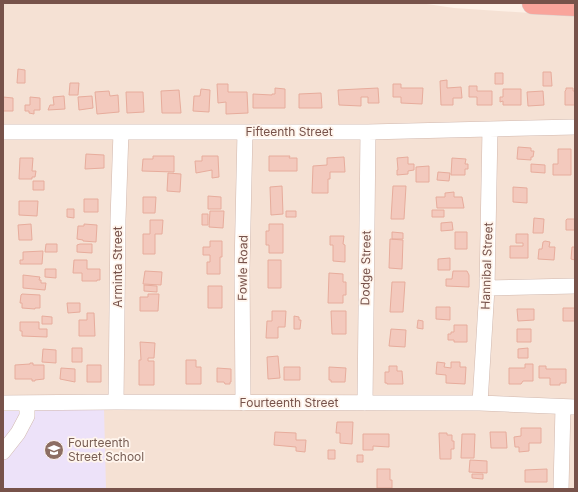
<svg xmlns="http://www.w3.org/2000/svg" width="578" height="492" font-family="Inter,sans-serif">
	<rect width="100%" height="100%" fill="#fdf0e6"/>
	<path fill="#f5e1d4" d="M3,3H420L454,8L575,16V489H3Z"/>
	<path fill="#ede2f9" d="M104,409L106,489H3V410Z"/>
	<path fill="#f3c9bd" stroke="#e7ac9c" d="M18,69L25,70V83H17Z
		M543,72H551L552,86H543Z
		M495,73H503V84H495Z
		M447,80V88L461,87L462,98H453V105H441L440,81Z
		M70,83H79L78,95H69Z
		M217,84H228V92H247L248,113L226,114V102L218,103Z
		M393,84H401V88H423L422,104L401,103V97H393Z
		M469,86H477V91H492V105H477V97H469Z
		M275,88L285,89V108H253V94L272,95V94H275Z
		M378,88L379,103H368V97H361V106L339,105L338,90Z
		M566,88H573V91H575V105H565V91L566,90Z
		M201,89L210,90L209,112L193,111L194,96H200Z
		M503,89H521V105H503V101L500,102V97H503Z
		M179,90L181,113H162L161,91Z
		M109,91L110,96L118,95L119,112L97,114L95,92Z
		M543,91L544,105L528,106L527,92Z
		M126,92H143L144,112L127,113Z
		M321,93L322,108H299V94Z
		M64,96L65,109L48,110L50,105H54L53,97Z
		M92,96L93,108L79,110L78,97Z
		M3,97L13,98V111H3Z
		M30,97L40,98V110H34V114L29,113V111H25V105H30Z
		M518,147L531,148V151H534L533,157H531V160L517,159Z
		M558,149H571V175H553V164H558Z
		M86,154L104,155V168L85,169Z
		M153,156H174V172L142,171L143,159H153Z
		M202,156H218L219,177L212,178V170L196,173L195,161H202Z
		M269,156H290L289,158H297V171H269Z
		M344,157L345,172H330V179H328V193H312L313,166L327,165V158Z
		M408,157V164H414V170L408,171V174L397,175V170H398L397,158Z
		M20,158H33L32,171H36L35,177H32V179H19Z
		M452,158L466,159L465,164H468V169H465V175H451Z
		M531,164L545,165V173L531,172Z
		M429,166V182H416V167Z
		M438,172L450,173L449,181L437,180Z
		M168,173L181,174L180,192L167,191Z
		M33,181H44V190H33Z
		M282,186L283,214L271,215L270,187Z
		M393,186H406L404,219H391Z
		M513,187L527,188V203L513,202Z
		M454,192V197H462L464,208H437L436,197H445V193Z
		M208,196L221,197V209H208Z
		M143,197H156L155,213H143Z
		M84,199H98V212H84Z
		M19,201H38L37,216L19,215Z
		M67,209H74V218L67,217Z
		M432,210H444V217H432Z
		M210,211H224L223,228L209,227Z
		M286,211H296V217H286Z
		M202,214H208V225H202Z
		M534,218L544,219L543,233H533Z
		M567,219H575V230H566V220Z
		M150,220H163L162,234H155V254H143V234H150Z
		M452,222L453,230L441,231V223Z
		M31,224L32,240H19L18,225Z
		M84,224L97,225L96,242L83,241V240L77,239L78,226H84Z
		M269,224H283V253H269V245H266V231H269Z
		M392,232L403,233V239H392Z
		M455,232H467V249H455Z
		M516,234H528V258H510V246H523V243H516Z
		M330,236H344L343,244L345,245V262L333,261V245H330Z
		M390,239L403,240L402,269L389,268Z
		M210,241H222V257H220V274H207V262H210V255H203V247H210Z
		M545,241L550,242L549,247H555L554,260L538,259L539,249H542L543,242Z
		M46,244H57V252H45Z
		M80,244H92V253L77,252V245Z
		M572,247H575V260L571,259Z
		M43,251L42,264H20V260H23V252Z
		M450,258V270H438V259Z
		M74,260H87V269H100V280H97V281H82V273H73Z
		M268,260H281V288H268Z
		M45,269H56V278L45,277Z
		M145,271L162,272L161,285L143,284Z
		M453,271H467L469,275V287L446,286V279H452Z
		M329,273L343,274V282H346V295H343V303H328Z
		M23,275L40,277L39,280H41V283H46L45,290L23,288Z
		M392,282H405L403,312H390Z
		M144,285L157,286V292L144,291Z
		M208,286H222V308H208Z
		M22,294L40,295V308H35V309L22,308V303H20L21,295Z
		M148,294H159L158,311H140V297H148Z
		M67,303H80V312L68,313Z
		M436,307H450V320L436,319Z
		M563,308H575V321H563Z
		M517,309H534V320L518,321Z
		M272,311H286L285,327H278V338H266L267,321H272Z
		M331,311H346V334H332Z
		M87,313H94L95,336H79V320H87Z
		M42,316L52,317V324H42Z
		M294,316L299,317V320H301L300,329H294Z
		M418,320L423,321V329L417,328Z
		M20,322H39V329H47V337L22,336V331H20Z
		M454,325H467V342H454V340H448V334H451V332H454Z
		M391,329L406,330L405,347L389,346Z
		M517,329H531V342H517Z
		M140,342L155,343L154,358H148V361H154V385H139V360H141Z
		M72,348H82V362H72Z
		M528,348V358H518V349Z
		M43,349L56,350V363L42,362Z
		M278,356L280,378L268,379L267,357Z
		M186,360H196V367H201V384H186Z
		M437,362L445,363L444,367L451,368V362H460V367H466L465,384L446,383V375L436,374Z
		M30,363H33V365H44V379L35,380V381H32V379H15V365L30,364Z
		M525,364H533V381H523L521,384H509V368H525Z
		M87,365H101V382H87Z
		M389,366H397V371H402L403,384H387V383H385V372H389Z
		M539,366H546V369H566V383H560V385H550V378H539Z
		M284,367H300V380H284Z
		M329,367L346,368L345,382H331V380H329Z
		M61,368L75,369V382L60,379Z
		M217,368L231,369V382H230V384H225L224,382H217Z
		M337,422H353L352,444L340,443V433H336Z
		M521,428H541V443H529V451L519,452V447H515L514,437L521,436Z
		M275,432L296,433V440H306L305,452L296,451V447L274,445Z
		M490,432H506L507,448H491Z
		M439,433H447V435H452V441H454V449H451V459H440Z
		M363,434H389V447L373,446V450H363Z
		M462,434H475L474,458H461Z
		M328,450H335V459H328Z
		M357,455H363V462H357Z
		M470,460L487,461V473L469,472Z
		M377,469H390V480H392V488H377Z
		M547,469V482H525V470Z
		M472,474H483V479L472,478Z"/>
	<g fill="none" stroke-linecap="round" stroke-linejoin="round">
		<defs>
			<path id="minor" d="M3,132H368L575,127
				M487,288L575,286
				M116,402L118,219L121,132
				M3,403L116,402L480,403L575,407
				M243,403L242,268L245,132
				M365,403L368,132
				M480,403L487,288L490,129
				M3,452L18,433L27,416V403
				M561,489L563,407"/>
			<path id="highway" d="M533,3L575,5"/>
		</defs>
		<use href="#minor" stroke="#d1b8ae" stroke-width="16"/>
		<use href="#highway" stroke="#d9cfcc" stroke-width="23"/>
		<use href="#minor" stroke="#fff" stroke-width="15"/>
		<use href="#highway" stroke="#f9a49b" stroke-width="22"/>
	</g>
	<defs>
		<symbol id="school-disc" viewBox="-11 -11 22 22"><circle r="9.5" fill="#8d6e63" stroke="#fff5ed"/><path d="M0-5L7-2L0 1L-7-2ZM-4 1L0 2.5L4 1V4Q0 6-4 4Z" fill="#fff"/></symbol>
	</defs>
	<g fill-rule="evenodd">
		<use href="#school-disc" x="43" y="439" width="22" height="22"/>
	</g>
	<g text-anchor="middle" stroke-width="3.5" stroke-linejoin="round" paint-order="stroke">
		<g font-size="12" fill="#77524a" stroke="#fff5ed">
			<text x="289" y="136">Fifteenth Street</text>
			<text transform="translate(487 266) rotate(-88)" y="4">Hannibal Street</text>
			<text transform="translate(118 267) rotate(-90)" y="4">Arminta Street</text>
			<text transform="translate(243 268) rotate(-89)" y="4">Fowle Road</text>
			<text transform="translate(366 268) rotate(-89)" y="4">Dodge Street</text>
			<text x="289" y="407">Fourteenth Street</text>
		</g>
		<g font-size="12" fill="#785e54" stroke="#fff5ed" text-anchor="start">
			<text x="68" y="447">Fourteenth<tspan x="68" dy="14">Street School</tspan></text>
		</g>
	</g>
	<rect width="578" height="492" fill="none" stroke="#77524a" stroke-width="8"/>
</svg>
